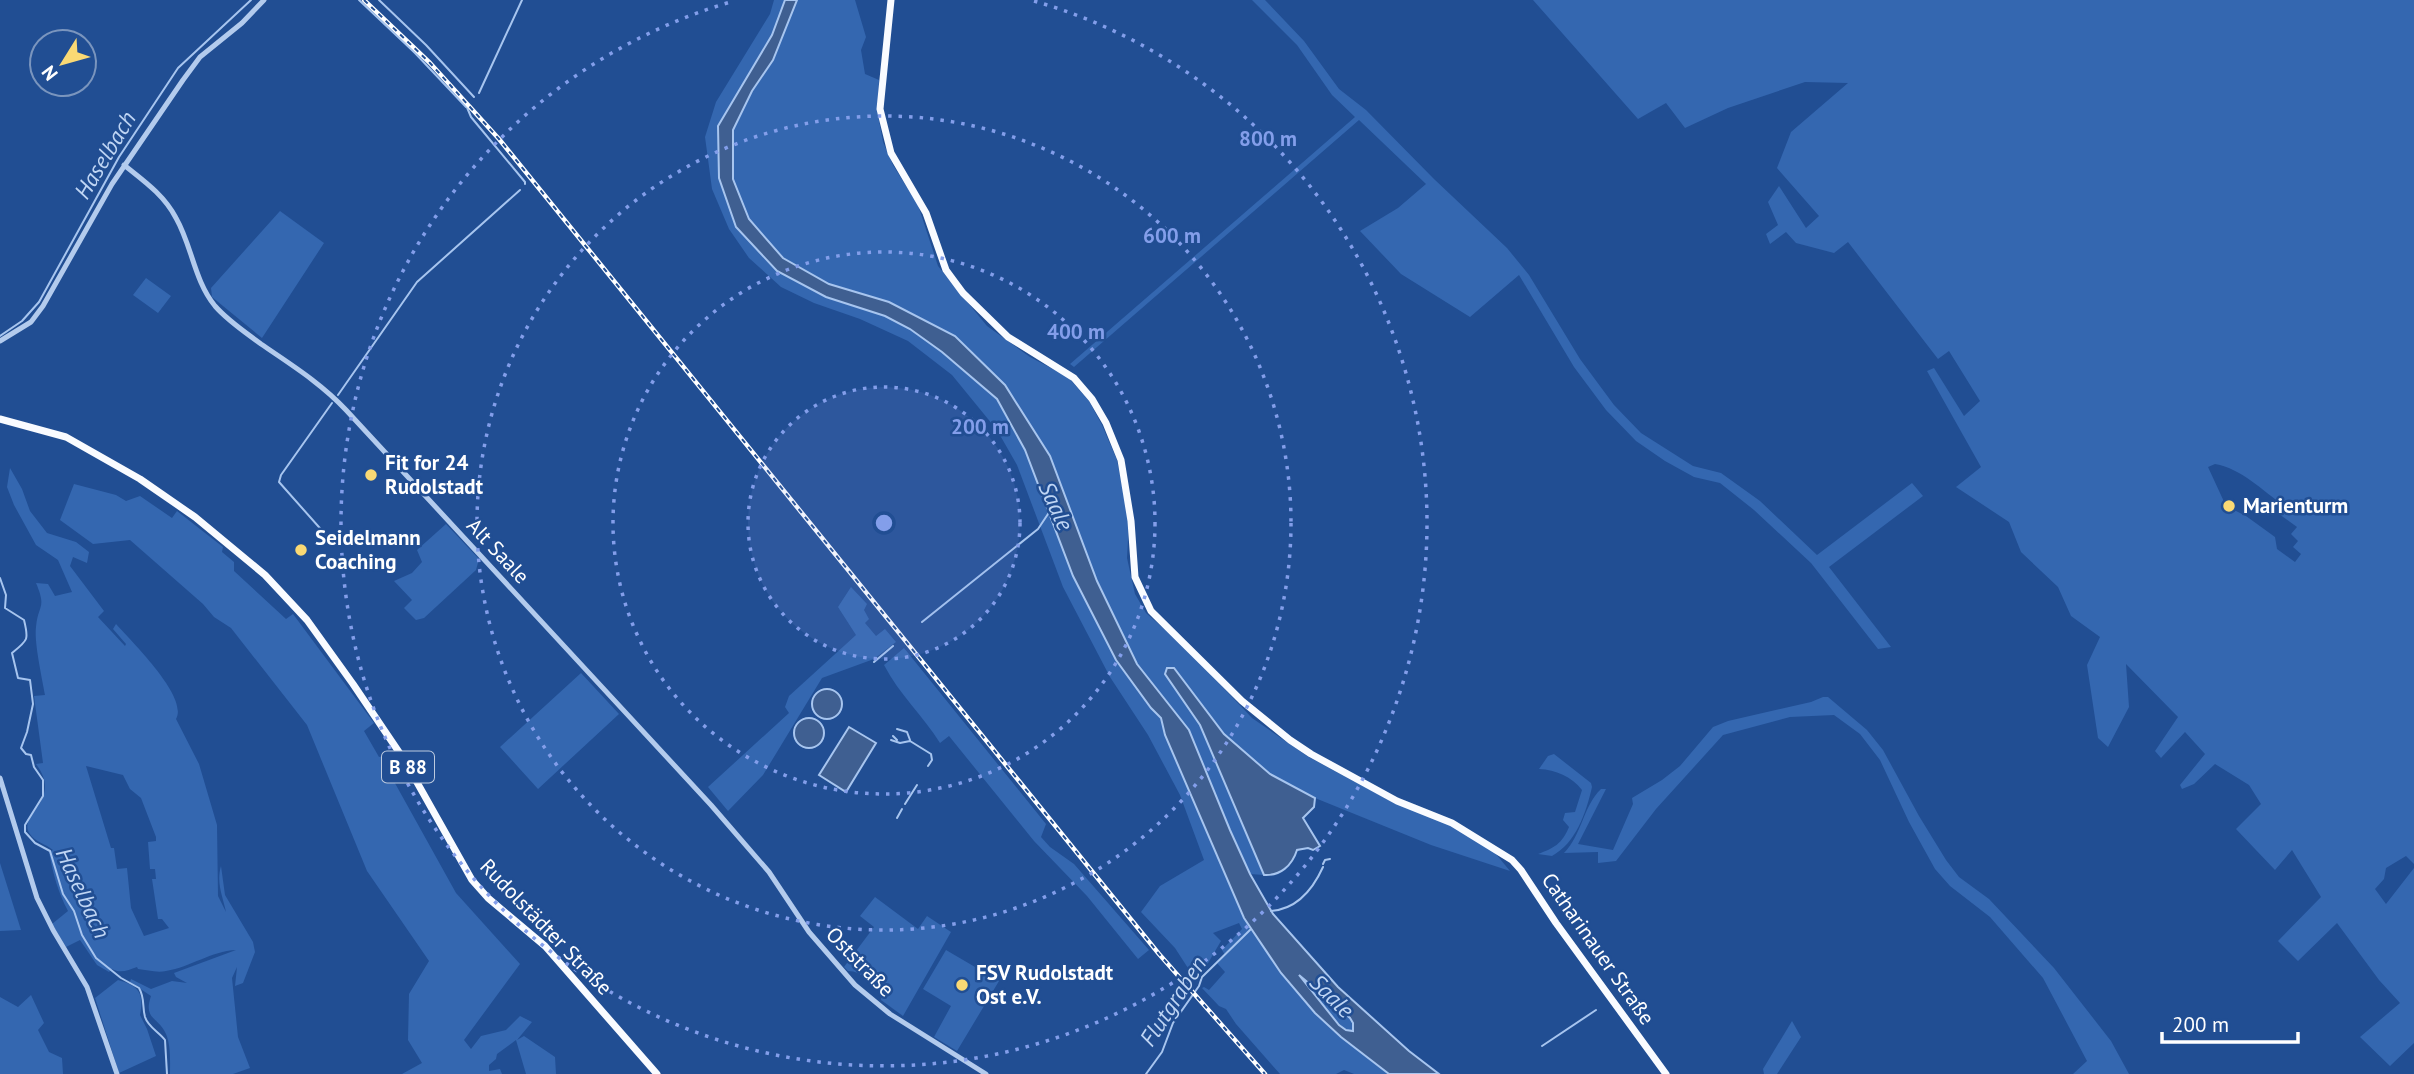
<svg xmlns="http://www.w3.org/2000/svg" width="2414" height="1074" font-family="'PT Sans',sans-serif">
	<rect width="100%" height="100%" fill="#214e93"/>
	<path fill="#3467b0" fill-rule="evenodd" d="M774,0H785L772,35L718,126L736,227L826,297L885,316L910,329L942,352L997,399L1025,450L1049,514L1151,708L1161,718L1165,735L1244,919L1281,973L1341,1037L1389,1074H1354L1344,1070L1336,1074H1280L1236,1024L1226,1009L1219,1006L1202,988L1204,987L1209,990L1225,972L1217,963L1225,955L1222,950L1242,929L1239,923L1213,933L1221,941L1197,982L1175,948L1141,912L1160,886L1204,860L1180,795L1148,735L1110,677L1063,587L1017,465L997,430L952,375L908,341L860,319L814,303L781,287L749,258L729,229L712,189L705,137L716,102L770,14Z
		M797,0H855L866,37L861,50L865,74L879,80L878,115L883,142L893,165L918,205L938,266L987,326L1030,357L1068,377L1089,401L1102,425L1117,460L1129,522L1127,558L1135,594L1146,613L1184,646L1252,718L1307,756L1394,803L1449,823L1491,848L1510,871L1431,845L1315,798L1270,774L1224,734L1174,668L1165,675L1200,725L1264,875L1250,874L1230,830L1189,730L1137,664L1005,385L889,302L829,284L783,258L749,219L733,179V130L752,91L773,60Z
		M1252,0H1265L1304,41L1339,89L1366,110L1434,179L1507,248L1529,275L1580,359L1614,405L1641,433L1693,466L1721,473L1760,501L1817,555L1912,483L1923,496L1829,567L1891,647L1878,649L1811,563L1754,510L1720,483L1694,477L1665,461L1636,441L1606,410L1574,367L1519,275L1470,317L1401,274L1360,231L1398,208L1426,184L1359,120L1074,367L1070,364L1355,117L1332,95L1297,45Z
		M1533,0H2414V864L2406,856L2386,868L2384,879L2375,889L2386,904L2414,868V1043L2390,1066L2360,1037L2400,1003L2379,980L2337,923L2298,961L2278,941L2321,897L2292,850L2275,870L2236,829L2261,804L2249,785L2215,764L2194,784L2182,789L2180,785L2205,754L2185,732L2161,758L2155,751L2178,717L2126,664L2129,707L2108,747L2098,738L2087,665L2100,637L2071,616L2058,587L2021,552L2009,522L1956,487L1981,467L1927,371L1934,368L1964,416L1980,401L1949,351L1938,359L1848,242L1834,253L1796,243L1786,232L1770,244L1766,234L1778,225L1768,202L1779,186L1806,228L1819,216L1777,168L1791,132L1848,83L1805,82L1728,108L1685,128L1666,103L1638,119ZM2215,464C2242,469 2262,490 2284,506L2279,514L2297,527L2291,534L2298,541L2293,547L2301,554L2295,562L2277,549L2275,537L2246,516L2226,506L2208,467Z
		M280,211L324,243L262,338L212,297L211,288Z
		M146,278L171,296L158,313L133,295Z
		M10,468L22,489L30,511L47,533L76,542L89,552L87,563L73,557L70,566L104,611L98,617L125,646L126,644L113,629L116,624C131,641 189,697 176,719L199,764L217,825L218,896L226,912C223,897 216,883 221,866L225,895L253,942L255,952L243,983L235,986L237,967L232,978L238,1037L250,1068L233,1074H170C170,1062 171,1046 166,1034C158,1016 143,1020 151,996L130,982L131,979L151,989L172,981L187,983L176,977L174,973L236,950C211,951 191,967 166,971C157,973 147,970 138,969L137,967C128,970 121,974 112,969L109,972L97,965L80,940L66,947L52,924L68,911C58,892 53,874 49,852L53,850C46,844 35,842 30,834C16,815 64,801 36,764L43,763L34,696L45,695C42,677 34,643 36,627C38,604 47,609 36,583L48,584L55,596L72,592L58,560L36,545L14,505L7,487ZM86,766L123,775L130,789L141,798L156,837V841L148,842L150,869H155L156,879H152L158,919H162L169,928L144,936L131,908L127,868L117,869L114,848H111Z
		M74,484L116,495L126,501L140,496L172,518L177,511L223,547L222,552L234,562V571L286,619L293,614L374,723L364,731L379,757L383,756L391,770V776L456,893L520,964L464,1040L471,1049L481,1036L506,1030L520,1016L532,1022L517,1040L524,1036L555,1057L556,1074H526L516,1040L497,1054L496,1059L489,1065V1071L500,1069L502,1074H402L422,1063L408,1040L409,994L429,961L367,871L307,725L231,628L214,617L203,604L130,540L93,544L60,520Z
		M446,524L479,559L476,570L424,618L416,620L404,608L412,600L394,581L412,573L422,562L417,550Z
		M851,587L867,604L864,610L869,619L865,623L876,636L885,629L896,642L874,659L822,678L763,775L728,811L708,787L789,713L785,707L789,696L856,635L838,607Z
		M904,648L1046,824L1041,837L1050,847L1074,864L1149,950L1138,959L1087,896L1034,841L949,736L940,743C923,716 899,694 884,665Z
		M581,673L619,714L538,789L500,747Z
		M1823,697H1828L1867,730L1883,750L1919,816L1946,860L1959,877L1989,899L2054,968L2111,1041L2129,1074H2073L2087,1061L2043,978L1990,917L1950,886L1935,869L1909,822L1880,760L1860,734L1834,715L1790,717L1723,735L1656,809L1616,861L1598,863V852L1564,853C1582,835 1583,806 1601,789H1606L1578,844L1613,850L1633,804L1632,798L1662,780L1680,766L1713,727L1728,721L1811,702Z
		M1554,754L1591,783L1592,787C1586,813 1576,843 1552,856L1538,854C1554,848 1562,844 1569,827L1563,820L1565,813L1575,812L1582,790C1571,776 1556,770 1539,769L1548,756Z
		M0,863L21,930L0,931Z
		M875,897L918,929L927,916L951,932L903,1016L881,1000L882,992C870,984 863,971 848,971L844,967L874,927L860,916Z
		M946,950L999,981L957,1051L934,1037L951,1006L923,989Z
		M1298,974L1350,1018L1353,1023V1031L1346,1030L1339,1025Z
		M118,980C140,986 144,994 140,1015L147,1029L156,1056L119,1073L95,998Z
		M31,995L44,1023L38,1030L49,1052L62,1058L63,1074H0V997L18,1007Z
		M1792,1021L1801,1037L1777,1074H1764L1763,1069Z"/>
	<path fill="#3f5f91" stroke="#a7c5ef" stroke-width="2" fill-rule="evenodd" d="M785,0H797L773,60L752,91L733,130V179L749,219L783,258L829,284L889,302L955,336L1005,385L1050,456L1097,581L1137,664L1189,730L1230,830L1250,874L1273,914L1338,987L1409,1051L1439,1074H1389L1341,1037L1315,1013L1281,973L1244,918L1165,735L1161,718L1151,708L1116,660L1073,576L1025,450L997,399L942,352L910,329L885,316L826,297L777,271L736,227L719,178L718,126L772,35ZM1299,975L1350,1018L1353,1023V1031L1346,1030L1339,1025Z
		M1167,668H1174L1224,734L1270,774L1315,798L1314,807L1303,818L1320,846L1313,850L1308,848L1297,850C1292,866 1280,876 1264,875L1200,725L1165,674Z
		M812 704a15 15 0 1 1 30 0a15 15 0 1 1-30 0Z
		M794 733a15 15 0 1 1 30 0a15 15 0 1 1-30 0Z
		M849,727L876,743L846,792L819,775Z"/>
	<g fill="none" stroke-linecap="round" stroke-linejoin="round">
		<path stroke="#a7c5ef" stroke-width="2" d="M359,0L415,53L466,107
			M379,0L426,45L474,97
			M479,93L522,0
			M466,105L471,117L525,182V184
			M0,336L22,321L39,302L119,157L178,68L251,0
			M338,395L417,282L520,190
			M326,535L279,482L281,475L332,403
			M0,578L6,595L5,608L24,620C29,640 28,640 12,653L18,678L30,680L33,704L27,732L21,748L26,754L31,755L34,767L43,780V796L25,825V832L35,843L50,851L63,894L74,911L82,935L96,958L121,978L139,988C145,998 142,1006 145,1017C148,1027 159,1032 165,1040L167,1074
			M922,622L1038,529L1050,511
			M874,662L893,646
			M897,729L907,732L910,740
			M893,736L897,740
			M891,740L900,743L910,741L931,754L932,760L928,766
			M905,804L917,785
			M897,818L902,809
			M1323,864L1325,860L1330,859
			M1271,911C1298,909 1313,889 1323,867
			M1542,1046L1596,1010
			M1146,1074L1162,1052L1173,1023L1199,986L1202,977L1251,929"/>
		<path stroke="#b3cbed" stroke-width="5" d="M124,165C144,181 164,195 176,218C192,246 194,280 215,306C228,321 245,332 261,344C290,364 321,383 346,410L711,805L769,872L809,932L855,985L890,1014L986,1074
			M0,341L31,322L43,306L112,184L183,80L200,57L242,23L264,0
			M0,778L37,898L53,930L87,987L117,1074"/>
		<path stroke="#f9fbff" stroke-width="7" d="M891,0L880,109L891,153L926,213L946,270L963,293L1008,337L1074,378L1092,399L1106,423L1121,460L1131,521L1135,577L1151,611L1242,701L1290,740L1311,754L1397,801L1452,823L1512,860L1521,870L1556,923L1666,1074
			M0,419L66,437L140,479L195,517L265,575L307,620L353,684L405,761L472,880L488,898L545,946L657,1074"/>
		<defs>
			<path id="rail" d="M364,0L430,63L499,139L1159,954L1265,1074"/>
		</defs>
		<use href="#rail" stroke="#fff" stroke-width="4.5"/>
		<use href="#rail" stroke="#214e93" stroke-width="2" stroke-dasharray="5" stroke-linecap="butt"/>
	</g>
	<circle cx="884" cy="523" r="136" fill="#839eea" fill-opacity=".12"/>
	<g fill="none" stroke="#839eea" stroke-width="3.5" stroke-dasharray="3.5 7">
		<circle cx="884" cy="523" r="136"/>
		<circle cx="884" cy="523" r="271"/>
		<circle cx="884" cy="523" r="407"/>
		<path d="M1034 1A543 543 0 1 1 734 1"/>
	</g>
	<g fill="#fad974" stroke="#214e93" stroke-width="2.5">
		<circle cx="371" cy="475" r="7"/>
		<circle cx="2229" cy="506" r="7"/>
		<circle cx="301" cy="550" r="7"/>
		<circle cx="962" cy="985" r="7"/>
	</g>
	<g text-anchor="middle" stroke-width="5" stroke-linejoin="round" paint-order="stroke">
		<rect fill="#214e93" stroke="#bccadf" stroke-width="2" x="382" y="751.5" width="52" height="31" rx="5"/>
		<g font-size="19" font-weight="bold" fill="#fff">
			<text x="408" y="774">B 88</text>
		</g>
		<g font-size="21" font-weight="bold" fill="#fff" stroke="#214e93" text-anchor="start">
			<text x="385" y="470">Fit for 24<tspan x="385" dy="24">Rudolstadt</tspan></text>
			<text x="2243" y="513">Marienturm</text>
			<text x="315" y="545">Seidelmann<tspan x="315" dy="24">Coaching</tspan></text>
			<text x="976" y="980">FSV Rudolstadt<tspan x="976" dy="24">Ost e.V.</tspan></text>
		</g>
		<g font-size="21" fill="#fff" stroke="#214e93">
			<text transform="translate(498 551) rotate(47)" y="7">Alt Saale</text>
			<text transform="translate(546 927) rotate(46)" y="7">Rudolstädter Straße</text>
			<text transform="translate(1598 949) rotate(55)" y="7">Catharinauer Straße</text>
			<text transform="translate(860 962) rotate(46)" y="7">Oststraße</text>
		</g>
		<g font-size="23" font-style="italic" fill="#bfd5f4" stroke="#214e93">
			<text transform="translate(105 155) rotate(-59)" y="8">Haselbach</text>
			<text transform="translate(1056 506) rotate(65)" y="8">Saale</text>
			<text transform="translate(83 893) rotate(65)" y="8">Haselbach</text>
			<text transform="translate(1332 996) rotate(45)" y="8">Saale</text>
			<text transform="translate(1173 1001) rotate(-57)" y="8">Flutgraben</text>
		</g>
	</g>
	<circle cx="884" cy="523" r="10" fill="#839eea" stroke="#214e93" stroke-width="3.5"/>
	<g font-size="21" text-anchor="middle" font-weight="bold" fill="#839eea" stroke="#214e93" stroke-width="5" stroke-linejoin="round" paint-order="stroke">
		<text x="1268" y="146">800 m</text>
		<text x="1172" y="243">600 m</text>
		<text x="1076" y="339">400 m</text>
		<text x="980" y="434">200 m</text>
	</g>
	<g transform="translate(63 63) rotate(233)"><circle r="33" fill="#214e93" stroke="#7a95be" stroke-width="2"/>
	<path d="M0-5L12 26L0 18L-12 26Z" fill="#fad974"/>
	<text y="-10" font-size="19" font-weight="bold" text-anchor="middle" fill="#ffffff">N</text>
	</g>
	<path d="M2162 1032v10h136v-10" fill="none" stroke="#ffffff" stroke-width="3.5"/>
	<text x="2172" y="1032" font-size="21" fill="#ffffff" stroke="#214e93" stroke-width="5" paint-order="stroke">200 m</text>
</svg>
